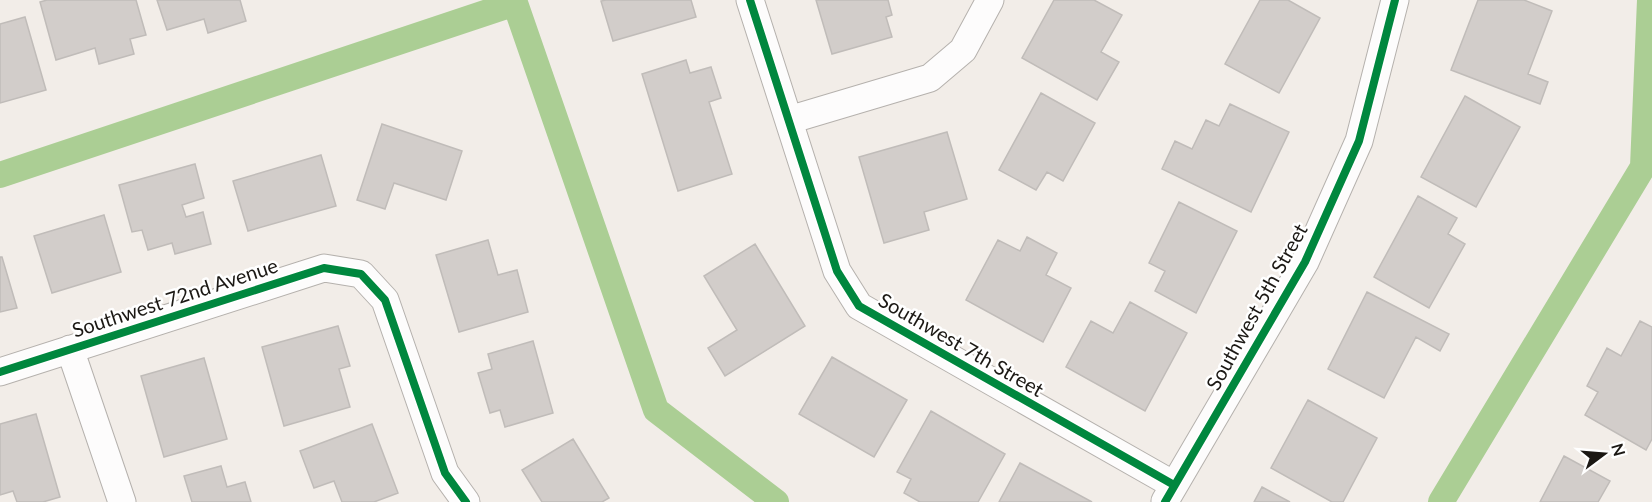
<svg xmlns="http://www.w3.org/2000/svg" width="1652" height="502" font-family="Lato,sans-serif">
	<rect width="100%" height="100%" fill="#f2ede8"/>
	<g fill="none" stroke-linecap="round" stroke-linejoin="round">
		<path stroke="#abce94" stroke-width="26" d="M0,175L515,3L656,410L776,502
			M1441,502L1643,167L1650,0"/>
	</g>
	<path fill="#d2cdca" stroke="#c0bcb9" stroke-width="1.5" d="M47,0H136L146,35L130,39L134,54L99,64L95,48L56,60L40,2Z
		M157,0H240L246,21L208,33L204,19L167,30Z
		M606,0H691L696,17L613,41L601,1Z
		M816,0H888L892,15L886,17L892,37L832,54Z
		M1054,0H1094L1122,15L1101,52L1119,62L1097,100L1022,58Z
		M1260,0H1288L1320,18L1279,93L1225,64Z
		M1478,0H1524L1552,11L1528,74L1548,82L1540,104L1451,70Z
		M25,17L46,90L0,103V24Z
		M686,60L690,73L711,67L721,98L709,102L732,174L678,191L642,74Z
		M1041,93L1095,123L1063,181L1047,172L1036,190L999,170Z
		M1465,96L1520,127L1476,207L1421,177Z
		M1230,104L1289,132L1251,212L1162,169L1175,141L1192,149L1206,120L1219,126Z
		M382,124L462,151L446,200L394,183L385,209L357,200Z
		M947,132L967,199L924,212L929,230L884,243L859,157Z
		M321,155L336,206L248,231L233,181Z
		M195,164L204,198L182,205L186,217L203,212L211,244L175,254L172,243L148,250L142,230L132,232L119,185Z
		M1418,196L1457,218L1448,234L1465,244L1429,308L1374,277Z
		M1179,202L1237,231L1196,313L1155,291L1165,271L1149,263Z
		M104,215L121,272L52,293L34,236Z
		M1027,237L1057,253L1046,275L1071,288L1043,342L966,300L998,240L1020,251Z
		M488,240L498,275L517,270L528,312L459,332L436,255Z
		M755,244L805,326L725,376L708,348L737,330L704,276Z
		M0,257H2L17,308L0,312Z
		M1367,292L1449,334L1440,351L1416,337L1384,398L1328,369Z
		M1130,302L1187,333L1145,411L1066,367L1091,321L1113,333Z
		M1640,321L1652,327V439L1646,450L1585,415L1598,392L1587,386L1607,348L1621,356Z
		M338,326L350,366L339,369L350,407L284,426L262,347Z
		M533,341L553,413L505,427L500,410L490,413L478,373L492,369L488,354Z
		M832,357L907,400L874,457L799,414Z
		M204,358L227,439L164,457L141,376Z
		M1308,400L1377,438L1343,502H1332L1271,468Z
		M931,411L1005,454L978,502H920L904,493L911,479L897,472Z
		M36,414L60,497L43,502H17L13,491L0,495V424Z
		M372,424L398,493L374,502H342L334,481L314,488L300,451Z
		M573,439L609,498L602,502H542L522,470Z
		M1564,456L1610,481L1598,502H1540Z
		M1020,463L1092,502H999Z
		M221,466L227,487L245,482L251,502H192L184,476Z
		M1262,487L1290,502H1254Z"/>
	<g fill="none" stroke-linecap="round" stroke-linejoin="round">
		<defs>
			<path id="street" d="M750,0L837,271L859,306L1174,485
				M789,120L930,78L963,50L990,0
				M70,349L122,502
				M0,372L324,268L361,274L385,300L445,473L466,502
				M1165,501L1305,262L1359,141L1395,0"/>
		</defs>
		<use href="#street" stroke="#b5b1ad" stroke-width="29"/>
		<use href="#street" stroke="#fdfcfc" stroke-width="27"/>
		<defs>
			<path id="cycleway" d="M750,0L837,271L859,306L1174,485
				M0,372L324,268L361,274L385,300L445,473L466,502
				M1165,502L1305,262L1359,141L1395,0"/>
		</defs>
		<use href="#cycleway" stroke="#fff" stroke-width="11"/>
		<use href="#cycleway" stroke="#00873e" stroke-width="8"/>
	</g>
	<g text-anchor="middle" stroke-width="5" stroke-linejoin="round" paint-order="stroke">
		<g font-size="20" fill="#1b1814" stroke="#fff">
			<text transform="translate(175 298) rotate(-18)" y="7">Southwest 72nd Avenue</text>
			<text transform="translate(1257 307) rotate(-61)" y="7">Southwest 5th Street</text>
			<text transform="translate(961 345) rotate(30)" y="7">Southwest 7th Street</text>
		</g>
	</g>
	<g transform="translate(1604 454) rotate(74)" stroke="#ffffff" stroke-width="4.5" paint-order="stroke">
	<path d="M0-4.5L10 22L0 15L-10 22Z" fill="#1b1814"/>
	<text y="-9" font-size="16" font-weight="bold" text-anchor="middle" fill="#1b1814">N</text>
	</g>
</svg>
